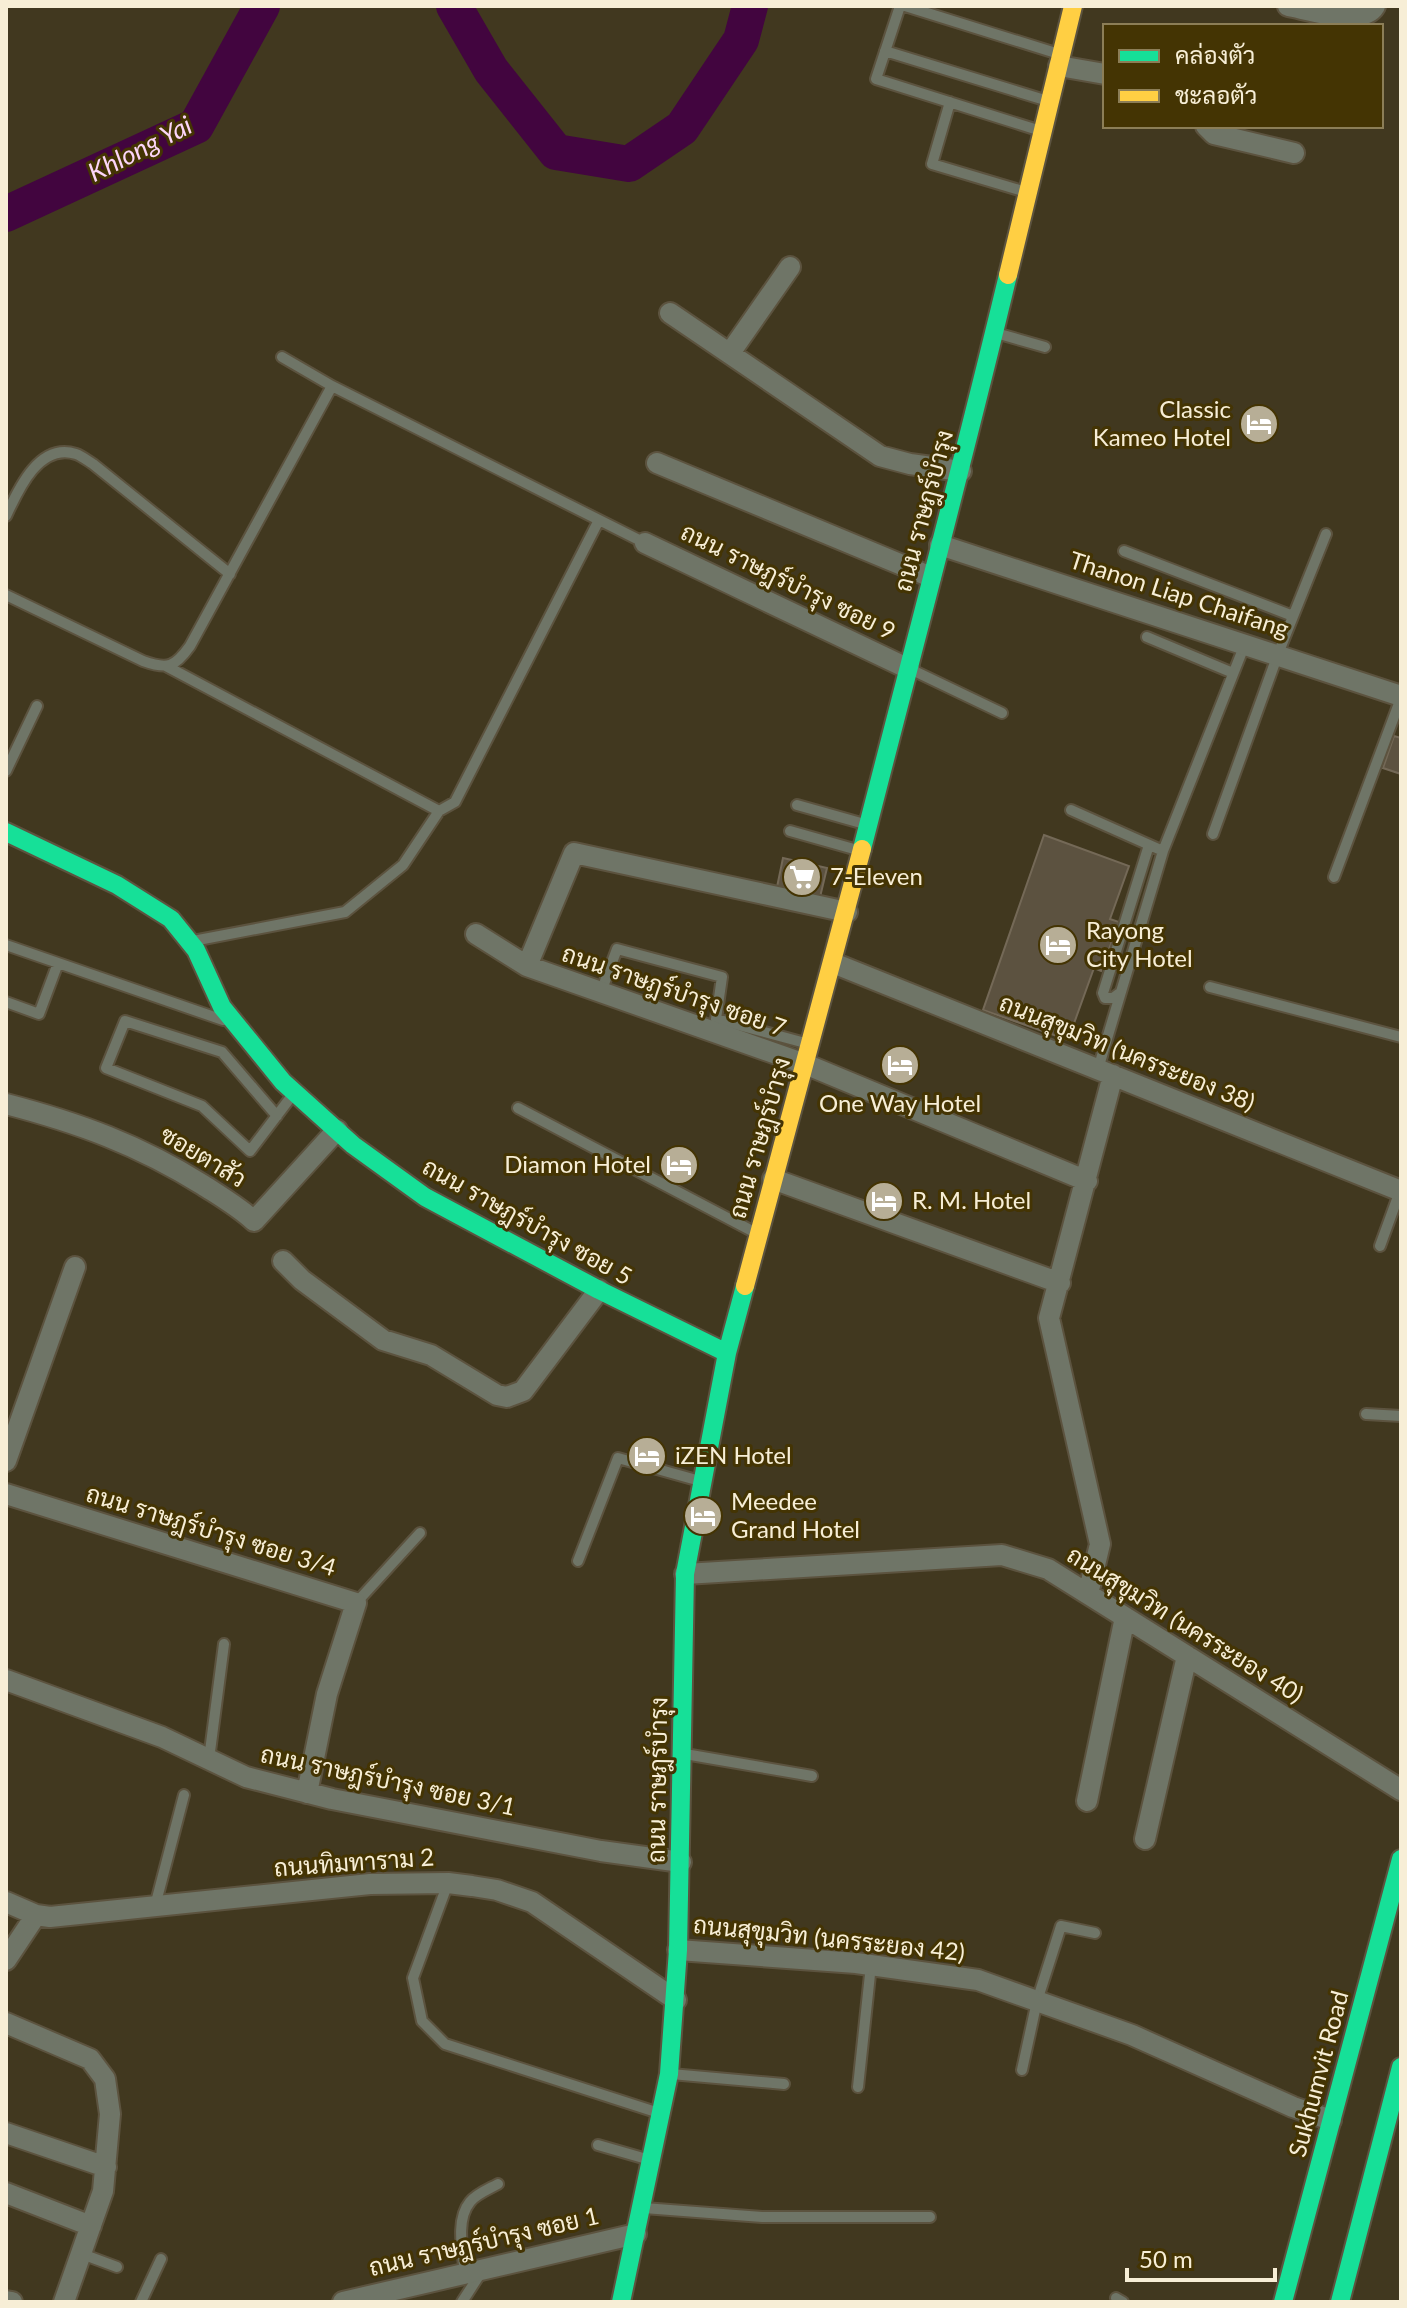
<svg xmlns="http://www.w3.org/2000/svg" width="1407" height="2308" font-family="Lato,Sarabun,sans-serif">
	<rect width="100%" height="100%" fill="#41381f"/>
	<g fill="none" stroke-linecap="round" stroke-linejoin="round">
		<path stroke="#42053f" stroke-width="36" d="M454,6L491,70L556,152L629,164L682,128L741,40L750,6
			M6,214L196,126L262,6"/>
	</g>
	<path fill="#5c5240" stroke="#746957" stroke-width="2" d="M1394,736L1401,738V774L1383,768Z
		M1044,835L1129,866L1110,919L1119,922L1101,971L1094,968L1068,1040L983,1010Z
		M783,858L827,868L820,897L777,887Z"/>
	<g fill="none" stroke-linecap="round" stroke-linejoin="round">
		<defs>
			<path id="lane" d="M900,6L876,79L1041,131
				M905,6L1059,54
				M885,51L1048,101
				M950,102L932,164L1026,192
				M996,333L1045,347
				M282,357L332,386L645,543
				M6,516C18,490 39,442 76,454C82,456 88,461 93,464L230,574
				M1124,551L1293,616
				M6,595L143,661C168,670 175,667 190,646L332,386
				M1147,637L1233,673
				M166,666L439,811L455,802L599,520
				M910,669L1002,713
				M6,771L37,706
				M797,805L868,825
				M1071,810L1163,851
				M790,831L861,851
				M1213,834L1278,654L1326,534
				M1334,877L1401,698
				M193,941L345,912L403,865L439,811
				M6,945L223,1020
				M1210,987L1401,1037
				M601,992L617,949L722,977L716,1019L809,1044
				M1121,992L1113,998H1105L1103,993L1149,845
				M6,1002L39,1014L58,963
				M1098,1069L1163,851L1245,644
				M518,1108L756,1233
				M277,1116L222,1052L125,1021L106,1068L202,1106L250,1151L294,1093
				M1380,1246L1400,1191
				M1366,1414L1401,1416
				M578,1561L618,1458L700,1481
				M356,1603L420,1533
				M685,1754L812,1776
				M209,1759L224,1644
				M448,1883L413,1978L422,2021L445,2044L659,2113
				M155,1906L184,1795
				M1022,2070L1037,2001L1061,1926L1095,1933
				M671,2074L784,2084
				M858,2087L871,1965
				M598,2145L650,2160
				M644,2208L762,2217H930
				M82,2254L117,2267
				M465,2273C463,2253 455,2220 470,2202C476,2194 489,2189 498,2184
				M1116,2298L1123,2302
				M141,2302L161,2259
				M462,2302L482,2271"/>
			<path id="street" d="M1288,6C1310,10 1363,27 1375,6
				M1059,66L1105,74
				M1206,126L1214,134L1294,153
				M670,313L880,456L910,464L961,471
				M730,353L790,267
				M657,463L931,577
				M645,543L909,669
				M940,545L1401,696
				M476,934L527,966L805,1064L1087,1181
				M833,963L1401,1191
				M527,966L574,853L847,912
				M6,1104C79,1123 139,1145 203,1185C220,1196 239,1207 254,1221L337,1130
				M773,1179L1060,1283
				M283,1261L302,1280L383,1340L431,1355L497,1395L507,1397L523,1391L599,1290
				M6,1461L75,1267
				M6,1494L356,1603L327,1694L307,1793
				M685,1574L1002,1555L1048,1569L1401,1790
				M1088,1594L1100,1544L1049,1318L1113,1075
				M6,1680L162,1737L246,1777L332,1799L601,1851L681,1862
				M1087,1801L1125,1617
				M1145,1839L1187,1656
				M6,1902L36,1915L50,1917L370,1884L448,1883L472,1886L497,1890L532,1902L676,2000
				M678,1950L856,1963L978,1980L1132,2035L1293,2107L1331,2120
				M6,1960L36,1915
				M6,2023L90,2059L105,2079L110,2114L103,2191L64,2302
				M6,2133L106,2167
				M6,2193L91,2226
				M6,2301L12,2302
				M343,2302L636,2234"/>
			<path id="fast" d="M6,832L117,885L171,919L196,950L222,1007L283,1082L353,1145L425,1197L599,1290L727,1353
				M862,849C911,657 962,467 1008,275
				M621,2302L669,2074L678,1950L685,1574L727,1353L745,1286
				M1283,2302L1401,1859
				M1340,2302L1401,2067"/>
			<path id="slow" d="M1008,275L1073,6
				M745,1286L862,849"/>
		</defs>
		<use href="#lane" stroke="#5c533f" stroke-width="14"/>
		<use href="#street" stroke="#5c533f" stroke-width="24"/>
		<use href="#fast" stroke="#5c533f" stroke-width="22"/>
		<use href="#slow" stroke="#5c533f" stroke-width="22"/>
		<use href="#lane" stroke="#6f7567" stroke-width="10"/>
		<use href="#street" stroke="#6f7567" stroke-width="20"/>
		<use href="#fast" stroke="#16e098" stroke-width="18"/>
		<use href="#slow" stroke="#ffcf43" stroke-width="18"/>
	</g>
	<defs>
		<symbol id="hotel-disc" viewBox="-11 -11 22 22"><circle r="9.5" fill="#b7ae96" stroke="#443403"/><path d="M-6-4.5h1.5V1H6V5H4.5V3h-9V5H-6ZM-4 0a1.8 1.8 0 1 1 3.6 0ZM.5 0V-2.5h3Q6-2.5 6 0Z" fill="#fff"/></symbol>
		<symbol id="supermarket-disc" viewBox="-11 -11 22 22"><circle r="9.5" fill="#b7ae96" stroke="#443403"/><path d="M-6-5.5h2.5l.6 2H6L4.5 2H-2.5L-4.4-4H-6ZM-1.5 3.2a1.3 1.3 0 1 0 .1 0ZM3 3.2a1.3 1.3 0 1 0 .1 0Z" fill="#fff"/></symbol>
	</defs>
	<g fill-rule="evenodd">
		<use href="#hotel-disc" x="1237" y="402" width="44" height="44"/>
		<use href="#supermarket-disc" x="780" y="855" width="44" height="44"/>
		<use href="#hotel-disc" x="1036" y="923" width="44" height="44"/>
		<use href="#hotel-disc" x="878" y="1043" width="44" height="44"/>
		<use href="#hotel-disc" x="657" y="1143" width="44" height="44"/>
		<use href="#hotel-disc" x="862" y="1179" width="44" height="44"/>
		<use href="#hotel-disc" x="625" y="1434" width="44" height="44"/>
		<use href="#hotel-disc" x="681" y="1494" width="44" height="44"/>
	</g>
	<g text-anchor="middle" stroke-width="6" stroke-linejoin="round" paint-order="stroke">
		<g font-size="24" fill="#f7eed6" stroke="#443403" text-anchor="start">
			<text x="1231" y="418" text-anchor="end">Classic<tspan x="1231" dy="28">Kameo Hotel</tspan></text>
			<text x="830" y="885">7-Eleven</text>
			<text x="1086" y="939">Rayong<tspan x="1086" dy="28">City Hotel</tspan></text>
			<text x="900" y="1112" text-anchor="middle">One Way Hotel</text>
			<text x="651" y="1173" text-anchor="end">Diamon Hotel</text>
			<text x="912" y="1209">R. M. Hotel</text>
			<text x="675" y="1464">iZEN Hotel</text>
			<text x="731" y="1510">Meedee<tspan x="731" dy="28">Grand Hotel</tspan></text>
		</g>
		<g font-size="24" fill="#f7eed6" stroke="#443403">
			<text transform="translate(924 511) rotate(-75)" y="8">ถนน ราษฎร์บำรุง</text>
			<text transform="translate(788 582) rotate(26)" y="8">ถนน ราษฎร์บำรุง ซอย 9</text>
			<text transform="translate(1179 595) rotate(18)" y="8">Thanon Liap Chaifang</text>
			<text transform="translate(674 991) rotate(19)" y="8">ถนน ราษฎร์บำรุง ซอย 7</text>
			<text transform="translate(1127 1053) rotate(22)" y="8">ถนนสุขุมวิท (นครระยอง 38)</text>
			<text transform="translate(760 1138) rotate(-74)" y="8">ถนน ราษฎร์บำรุง</text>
			<text transform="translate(203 1157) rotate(31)" y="8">ซอยตาสัว</text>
			<text transform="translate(527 1222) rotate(29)" y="8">ถนน ราษฎร์บำรุง ซอย 5</text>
			<text transform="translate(211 1531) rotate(17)" y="8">ถนน ราษฎร์บำรุง ซอย 3/4</text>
			<text transform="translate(1185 1625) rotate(32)" y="8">ถนนสุขุมวิท (นครระยอง 40)</text>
			<text transform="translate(658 1780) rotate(-89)" y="8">ถนน ราษฎร์บำรุง</text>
			<text transform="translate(388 1781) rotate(12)" y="8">ถนน ราษฎร์บำรุง ซอย 3/1</text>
			<text transform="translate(354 1863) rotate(-4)" y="8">ถนนทิมทาราม 2</text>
			<text transform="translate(829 1939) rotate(6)" y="8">ถนนสุขุมวิท (นครระยอง 42)</text>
			<text transform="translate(1319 2074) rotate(-75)" y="8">Sukhumvit Road</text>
			<text transform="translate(484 2242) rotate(-13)" y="8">ถนน ราษฎร์บำรุง ซอย 1</text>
		</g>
		<g font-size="26" font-style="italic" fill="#fcd5f9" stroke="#443403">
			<text transform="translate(140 149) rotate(-27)" y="9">Khlong Yai</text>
		</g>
	</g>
	<rect width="1407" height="2308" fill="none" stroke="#f7eed6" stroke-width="16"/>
	<rect x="1103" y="24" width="280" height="104" fill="#443403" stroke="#8c7e57" stroke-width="2"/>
	<rect x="1119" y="50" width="40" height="12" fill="#16e098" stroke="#8c7e57" stroke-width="2"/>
	<text x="1175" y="64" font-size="24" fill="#f7eed6">คล่องตัว</text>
	<rect x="1119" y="90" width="40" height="12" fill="#ffcf43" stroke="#8c7e57" stroke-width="2"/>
	<text x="1175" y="104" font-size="24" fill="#f7eed6">ชะลอตัว</text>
	<path d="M1127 2268v12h148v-12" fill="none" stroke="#f7eed6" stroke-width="4"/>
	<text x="1139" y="2268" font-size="24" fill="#f7eed6" stroke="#443403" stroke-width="6" paint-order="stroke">50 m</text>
</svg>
